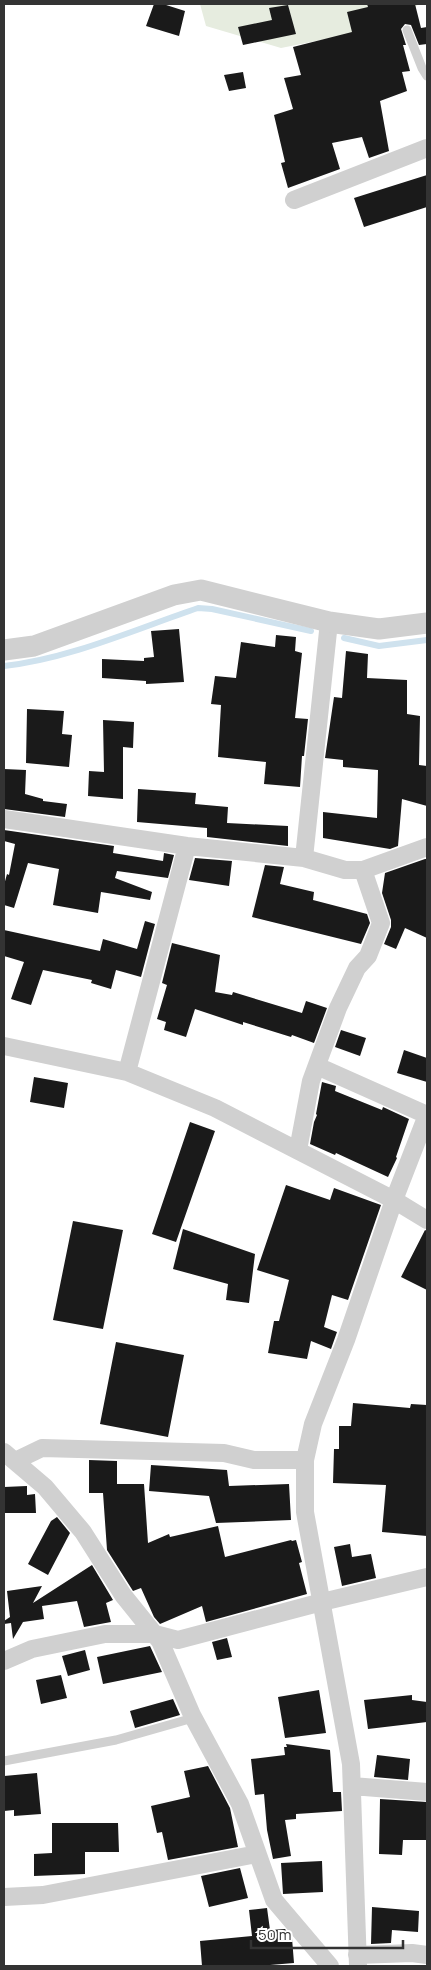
<svg xmlns="http://www.w3.org/2000/svg" width="431" height="1970" font-family="Manrope,sans-serif">
	<rect width="100%" height="100%" fill="#fff"/>
	<path fill="#e6ecdf" d="M200,4H419L391,26L281,48L206,26Z"/>
	<g fill="none" stroke-linecap="round" stroke-linejoin="round">
		<path stroke="#cfe2ee" stroke-width="6" d="M344,638L379,646L427,640
			M4,666C69,659 136,629 198,608L212,609L311,631"/>
	</g>
	<path fill="#1a1a1a" d="M154,4H163L185,11L179,36L146,26Z
		M367,4H415L421,28L427,27V44L419,45L411,25L405,24L401,29L406,45H403L410,71L402,72L407,91L380,101L389,151L369,158L362,137L332,143L340,169L288,188L281,163L285,162L274,115L293,109L284,78L301,75L293,47L352,32L347,12L368,7Z
		M288,5L296,34L243,45L238,27L272,20L269,8Z
		M243,72L246,88L229,91L224,75Z
		M427,175V207L364,227L354,198Z
		M179,629L184,682L146,684V681L102,678V659L144,661V658L154,657L151,631Z
		M276,635L296,637L295,651L302,653L295,718L308,719L304,756H302L300,787L264,784L266,762L218,757L221,705L211,704L215,676L236,678L241,642L275,647Z
		M346,651L368,654L367,678L407,680V714L420,716L419,765L427,766V806L402,799L398,846L390,849L323,838V812L377,818L378,770L343,767V760L325,758L334,697L342,698Z
		M27,709L64,711L62,734L72,735L69,767L26,763Z
		M103,720L134,722L133,748L123,747V799L88,796L89,771L104,772Z
		M4,769L26,770L25,794L43,799V801L67,804L65,817L4,809Z
		M138,789L196,793L195,804L228,807L227,823L288,826V846L207,837V828L137,822Z
		M4,830L114,846L113,853L163,861L164,853L174,855L168,878L117,871L115,878L152,892L150,900L101,892L98,913L53,905L59,869L28,863L14,908L4,905V885L7,874L9,875L15,844L4,841Z
		M195,858L232,861L229,886L189,880Z
		M425,859H427V938L405,928L396,949L384,944L391,927V920L382,893L385,873Z
		M265,865L284,867L280,884L314,892L313,900L367,914L370,923L361,944L252,917Z
		M145,921L155,924L141,977L116,970L111,989L91,983L92,980L43,970L31,1005L11,999L24,962L4,956V930L100,951L103,939L137,949Z
		M172,943L220,955L215,992L232,995L233,992L302,1013L306,1001L327,1008L314,1043L292,1035L291,1037L243,1022V1025L195,1009L186,1037L164,1030L166,1022L157,1019L167,985L162,983Z
		M341,1030L366,1038L360,1056L335,1047Z
		M404,1050L427,1058V1082L397,1073Z
		M34,1077L68,1083L64,1108L30,1102Z
		M322,1082L336,1086L335,1091L382,1110L383,1107L409,1119L396,1157L397,1158L388,1177L336,1153L335,1155L310,1144L314,1122L317,1115L316,1114Z
		M190,1122L215,1131L176,1242L152,1234Z
		M286,1185L330,1200L334,1188L381,1205L348,1300L332,1295L324,1327L337,1332L331,1349L311,1341L307,1359L268,1353L274,1321H279L289,1280L257,1270Z
		M73,1221L123,1230L103,1329L53,1320Z
		M183,1229L255,1254L249,1303L226,1300L228,1284L173,1269Z
		M425,1230L427,1231V1290L401,1277Z
		M116,1342L184,1355L168,1437L100,1424Z
		M353,1403L410,1408L411,1404L427,1405V1536L382,1532L386,1485L333,1483L334,1449H339V1426H351Z
		M89,1460L117,1461V1484H144L148,1543L169,1534L170,1537L218,1526L225,1557L291,1540L292,1541L296,1540L302,1562L299,1563L307,1594L206,1622L202,1606L160,1624L154,1617L141,1588L133,1591L107,1550L103,1493H89Z
		M151,1465L227,1470L229,1486L289,1484L291,1520L216,1523L209,1496L149,1491Z
		M27,1486V1495L35,1494L36,1513H4V1487Z
		M57,1517L70,1533L48,1575L28,1564L51,1521Z
		M350,1544L352,1557L371,1554L376,1578L342,1586L334,1547Z
		M92,1565L113,1600L106,1603L111,1622L84,1627L77,1601L42,1606L44,1619L23,1622L13,1639L11,1623L4,1624V1621L10,1617L7,1591L42,1586L33,1603Z
		M227,1638L232,1657L217,1660L212,1642Z
		M150,1646L162,1672L103,1684L97,1657Z
		M85,1650L90,1670L68,1676L62,1656Z
		M61,1675L67,1698L41,1704L36,1680Z
		M319,1690L326,1733L285,1738L278,1697Z
		M412,1695V1700L427,1702V1722L368,1729L364,1700Z
		M173,1699L180,1715L135,1728L130,1711Z
		M286,1744L330,1750L333,1792H341L342,1811L296,1814V1819L285,1820L291,1856L273,1859L267,1830L264,1794L255,1795L251,1759L285,1755L284,1747H287Z
		M377,1755L410,1759L408,1780L374,1777Z
		M208,1766L230,1808L238,1847L168,1860L162,1832L157,1833L151,1806L190,1797L184,1771Z
		M37,1773L41,1814L14,1816V1810L4,1811V1776Z
		M380,1799L427,1802L426,1840H403L402,1855L379,1854Z
		M52,1823H118L119,1852H85V1874L34,1876V1854L52,1853Z
		M322,1861L323,1892L283,1894L281,1863Z
		M240,1868L248,1898L209,1907L201,1876Z
		M372,1907L419,1911L418,1932L392,1930L391,1943L371,1944Z
		M267,1908L270,1930L285,1929L292,1938L294,1963L258,1966H202L200,1941L252,1936L249,1910Z"/>
	<g fill="none" stroke-linecap="round" stroke-linejoin="round">
		<path stroke="#d0d0d0" stroke-width="9" d="M407,30L422,68L427,76
			M4,1761L116,1740L193,1718"/>
		<path stroke="#d0d0d0" stroke-width="18" d="M294,200L427,148
			M4,819L187,846L304,858L345,870H363L427,847
			M304,858L329,622
			M4,1046L127,1072L215,1108L394,1200L427,1220
			M317,1066L427,1115
			M127,1072L187,846
			M298,1150L311,1081L338,1008L357,968L368,956L381,923L363,870
			M4,1452L45,1487L83,1532L123,1595L160,1641L192,1715L240,1804L274,1900L330,1966
			M15,1461L42,1448L224,1453L254,1460H305
			M4,1661L32,1649L105,1634H155L178,1640L322,1602L427,1577
			M352,1786L427,1792
			M4,1897L43,1895L257,1854
			M357,1955L412,1953L427,1955
			M358,1966L351,1764L305,1512V1460L313,1424L346,1340L394,1200L427,1115"/>
		<path stroke="#d0d0d0" stroke-width="21" d="M4,650L34,646L174,595L201,590L329,622L379,629L427,623"/>
	</g>
	<rect width="431" height="1970" fill="none" stroke="#333333" stroke-width="10"/>
	<path d="M251 1940v8h152v-8" fill="none" stroke="#333333" stroke-width="2.5"/>
	<text x="258" y="1940" font-size="15" fill="#333333" stroke="#ffffff" stroke-width="4" paint-order="stroke">50 m</text>
</svg>
